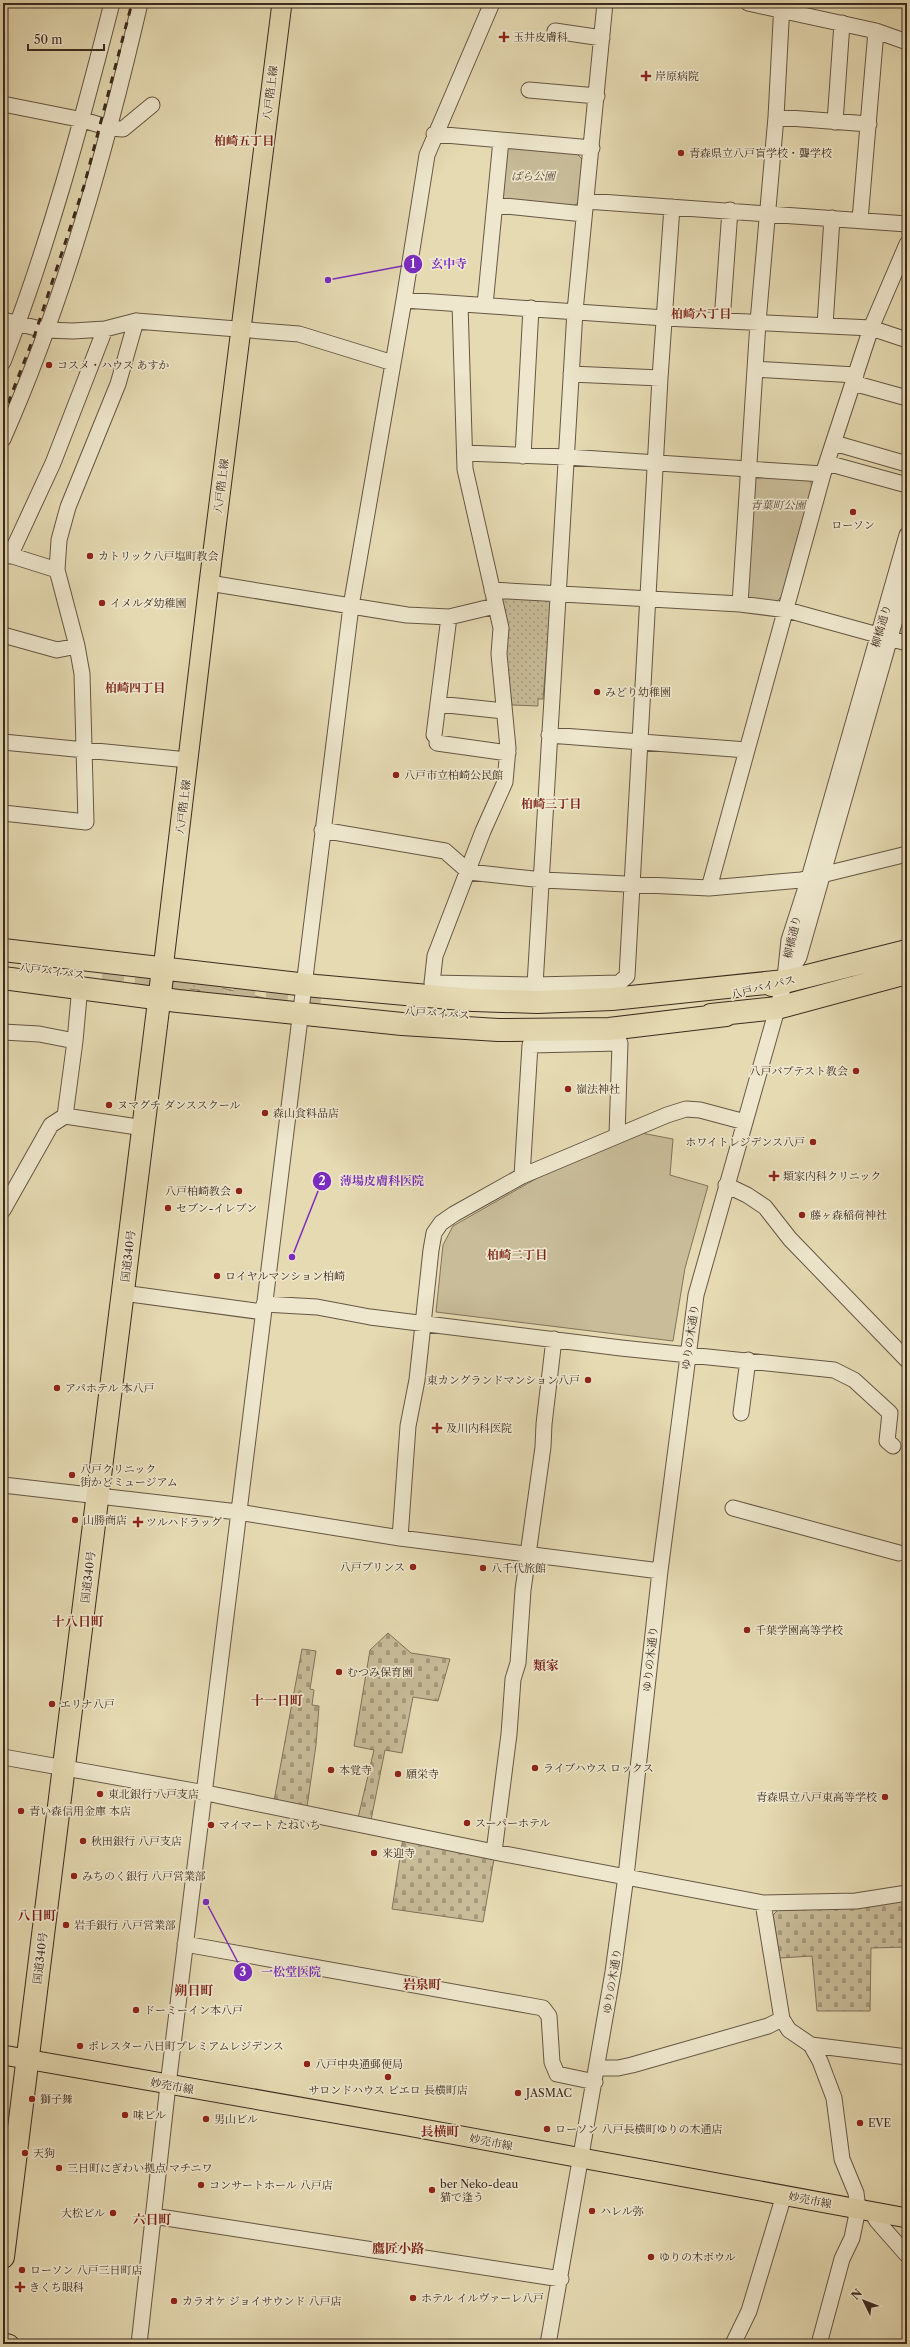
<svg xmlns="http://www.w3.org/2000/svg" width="910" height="2347" font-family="'Libre Caslon Text','Noto Serif JP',serif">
	<defs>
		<pattern id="grass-dots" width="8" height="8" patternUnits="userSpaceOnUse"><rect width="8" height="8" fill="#c8bc99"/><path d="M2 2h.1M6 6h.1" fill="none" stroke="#a4997c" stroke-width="1.8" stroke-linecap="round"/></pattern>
		<pattern id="cemetery-stones" width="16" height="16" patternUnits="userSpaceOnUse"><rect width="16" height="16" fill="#c8bc99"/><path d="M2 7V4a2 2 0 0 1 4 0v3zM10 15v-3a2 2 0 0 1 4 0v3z" fill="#a4997c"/></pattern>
	</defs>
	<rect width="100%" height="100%" fill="#e5dab2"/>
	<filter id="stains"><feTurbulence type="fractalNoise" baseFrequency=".005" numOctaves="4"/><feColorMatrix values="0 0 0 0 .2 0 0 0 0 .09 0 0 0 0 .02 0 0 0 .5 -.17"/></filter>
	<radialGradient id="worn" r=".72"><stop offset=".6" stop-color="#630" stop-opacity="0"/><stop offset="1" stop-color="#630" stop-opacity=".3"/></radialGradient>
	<path fill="url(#grass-dots)" stroke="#82735c" d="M503,598L547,599L551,602L543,699H538V706L512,705L504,650L500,602Z
		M186,982L218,987L276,1001C245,999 214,992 183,988L182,984Z"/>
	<path fill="url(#cemetery-stones)" stroke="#82735c" d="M388,1633L411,1653L450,1659L438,1701L413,1697L402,1753L385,1750L371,1820L358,1818L374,1750L354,1746L370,1650Z
		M302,1649L316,1651L310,1689L314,1690L312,1705L319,1706L316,1745L307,1807L274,1801Z
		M403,1838L494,1859L483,1922L392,1909Z
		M907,1896V1947L871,1948L870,2011H817L812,1956L780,1958L773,1915L779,1909Z"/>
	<path fill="#c8bc99" stroke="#82735c" d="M509,146L576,153L583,160L579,202L571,208L505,201L500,196L504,150Z
		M756,474L810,480L812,486L782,596L777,601L750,599L744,593L752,480Z
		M641,1133L673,1139L670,1175L708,1186L685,1268L673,1341L436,1312L443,1245L453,1226L546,1173Z"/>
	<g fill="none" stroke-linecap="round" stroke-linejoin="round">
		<path stroke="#c3b795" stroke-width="22" stroke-dasharray="22 11" stroke-linecap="butt" d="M102,977L330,1003"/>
		<defs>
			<path id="minor" d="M748,3L876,31L907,42
				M555,31L602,38
				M529,90L597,96
				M3,104L83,120L110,128L123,129L152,105
				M776,117L869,124
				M835,122L842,23
				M434,134L592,148
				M586,201L907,224
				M495,205L584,214
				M860,220L876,31
				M404,300L665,318L871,328L907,340
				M460,304L465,469L501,628L499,654L508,748L505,782L483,831L435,956L432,983L535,985L619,983L627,976L660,378L672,207
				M485,305L501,140
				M3,320L45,330L73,331L105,329L136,321L299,334L393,363
				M722,321L730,210
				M825,325L832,218
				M3,362C49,244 81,125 112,3
				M755,369L856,375
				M571,374L660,378
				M853,383L907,398
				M3,439C64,301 106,150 140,3
				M834,443L907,464
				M465,453L567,457L823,474
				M523,456L531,308
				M827,463L907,485
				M3,553L57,570L59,540L68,507L118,384L136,321
				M10,556L53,463L105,329
				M209,583L407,615L449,617L495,606
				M492,590L740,604L787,610L907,643
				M740,604L758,322L776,117L782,3
				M3,635L57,650L77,646
				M438,704L504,711
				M434,735L449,617
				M549,735L747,750
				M3,742L188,760
				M437,743L508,753
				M3,813L86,822L82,674L77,646L57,570
				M322,830L445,851L469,872L543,880L709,888L801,880L907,854
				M709,888L823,474L871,328L907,244
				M785,978L789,940L809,878L907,535
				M535,985L575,311L605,3
				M3,1032L39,1034L75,1041L65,1116L144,1128
				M75,1041L79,997
				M522,1176L530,1045L620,1043L617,1135
				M726,1185L747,1195L765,1207L790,1239L907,1360
				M3,1210L51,1125L65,1116
				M123,1293L263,1312
				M264,1304L317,1307L370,1317L621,1348L834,1370L854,1380L890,1413L887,1441L893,1446
				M741,1413L748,1360
				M3,1485L238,1512L400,1538L660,1571
				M733,1508L899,1553
				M400,1538L408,1426L417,1380L431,1250L434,1233L441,1223L454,1214L522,1176L667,1115L686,1109L700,1110L745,1122
				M3,1757L211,1794L494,1852L763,1903L856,1901L907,1893
				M494,1852L509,1734L513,1679L518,1663L523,1590L543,1447L544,1424L554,1339
				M763,1903L782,2019L789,2030L811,2045L907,2057
				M185,1944L543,2008L549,2016L552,2062L557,2074L595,2082
				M811,2045L820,2061L834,2098L842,2159L856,2193L858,2209L852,2238L842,2259L819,2344
				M597,2068H618L632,2065L768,2026L782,2019
				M871,2211L877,2221L907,2255
				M153,2216L561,2279
				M139,2344L168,2085L351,606L404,300L427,155L492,3
				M548,2344L613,1972L626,1876L660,1571L696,1295L785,981L799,957L907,578
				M733,2344L749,2311L784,2195"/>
			<path id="major" d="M163,969L209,583L282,3
				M3,2055L402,2125L907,2218
				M3,2343L9,2344"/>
			<path id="highway" d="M3,950L316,986L473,1000L537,1002L612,999L785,981
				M3,978L178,1001L402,1024L498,1030L609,1029L726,1015
				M772,985L907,951
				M711,1015L777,1008L907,973
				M3,2257L163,969"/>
		</defs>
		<use href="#minor" stroke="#665644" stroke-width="17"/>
		<use href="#major" stroke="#3c2a1f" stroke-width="21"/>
		<use href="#highway" stroke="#3c2a1f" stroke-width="24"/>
		<use href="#minor" stroke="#eee7cd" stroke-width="15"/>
		<use href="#major" stroke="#e5dab2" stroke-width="19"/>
		<use href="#highway" stroke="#e5dab2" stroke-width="22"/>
		<path stroke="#3c2a1f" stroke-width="3" stroke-dasharray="7 7" stroke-linecap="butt" d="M3,416L35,334L84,186L132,3"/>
	</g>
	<g fill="#8f2418" stroke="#eee7cd" stroke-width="1.5">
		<path d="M502 31h4v4h4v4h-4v4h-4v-4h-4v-4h4z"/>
		<path d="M644 70h4v4h4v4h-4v4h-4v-4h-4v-4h4z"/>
		<circle cx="681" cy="153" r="4"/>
		<circle cx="49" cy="365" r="4"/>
		<circle cx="853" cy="512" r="4"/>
		<circle cx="90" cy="556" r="4"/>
		<circle cx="102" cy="603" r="4"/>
		<circle cx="597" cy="692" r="4"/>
		<circle cx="396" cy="775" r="4"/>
		<circle cx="856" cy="1071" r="4"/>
		<circle cx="568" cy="1089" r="4"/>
		<circle cx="109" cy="1105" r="4"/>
		<circle cx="265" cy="1113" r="4"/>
		<circle cx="813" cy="1142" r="4"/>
		<path d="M772 1170h4v4h4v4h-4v4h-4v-4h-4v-4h4z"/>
		<circle cx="239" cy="1191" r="4"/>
		<circle cx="168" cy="1208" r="4"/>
		<circle cx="802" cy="1215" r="4"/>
		<circle cx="217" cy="1276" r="4"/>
		<circle cx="588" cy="1380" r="4"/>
		<circle cx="57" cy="1388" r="4"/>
		<path d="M435 1422h4v4h4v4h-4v4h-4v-4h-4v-4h4z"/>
		<circle cx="72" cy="1475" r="4"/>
		<circle cx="75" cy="1520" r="4"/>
		<path d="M136 1516h4v4h4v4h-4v4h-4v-4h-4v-4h4z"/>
		<circle cx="413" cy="1567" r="4"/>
		<circle cx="483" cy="1568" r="4"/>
		<circle cx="747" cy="1630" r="4"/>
		<circle cx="339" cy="1672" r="4"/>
		<circle cx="52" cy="1704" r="4"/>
		<circle cx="535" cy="1768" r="4"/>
		<circle cx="331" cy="1770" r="4"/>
		<circle cx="398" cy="1774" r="4"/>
		<circle cx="100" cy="1794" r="4"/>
		<circle cx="885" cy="1797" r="4"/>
		<circle cx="21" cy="1811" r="4"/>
		<circle cx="467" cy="1823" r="4"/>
		<circle cx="211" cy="1825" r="4"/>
		<circle cx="83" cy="1841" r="4"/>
		<circle cx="374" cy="1853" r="4"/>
		<circle cx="74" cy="1876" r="4"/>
		<circle cx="66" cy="1925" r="4"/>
		<circle cx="136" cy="2010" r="4"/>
		<circle cx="80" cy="2046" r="4"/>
		<circle cx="307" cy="2064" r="4"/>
		<circle cx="388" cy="2077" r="4"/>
		<circle cx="518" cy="2093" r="4"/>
		<circle cx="32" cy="2099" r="4"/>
		<circle cx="125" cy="2115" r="4"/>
		<circle cx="206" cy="2119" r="4"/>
		<circle cx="860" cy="2123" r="4"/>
		<circle cx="547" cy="2129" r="4"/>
		<circle cx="25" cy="2153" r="4"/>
		<circle cx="59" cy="2168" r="4"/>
		<circle cx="201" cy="2185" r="4"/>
		<circle cx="432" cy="2190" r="4"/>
		<circle cx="592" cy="2211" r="4"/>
		<circle cx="113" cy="2213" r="4"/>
		<circle cx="651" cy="2257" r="4"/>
		<circle cx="22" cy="2270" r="4"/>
		<path d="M18 2281h4v4h4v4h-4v4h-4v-4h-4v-4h4z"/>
		<circle cx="413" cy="2298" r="4"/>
		<circle cx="174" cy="2301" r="4"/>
	</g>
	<g text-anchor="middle" stroke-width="3.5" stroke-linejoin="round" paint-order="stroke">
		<g font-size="11" fill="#3c2a1f" stroke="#eee7cd" text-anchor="start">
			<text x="513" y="41">玉井皮膚科</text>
			<text x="655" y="80">岸原病院</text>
			<text x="689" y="157">青森県立八戸盲学校・聾学校</text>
			<text x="57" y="369">コスメ・ハウス あすか</text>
			<text x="853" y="529" text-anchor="middle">ローソン</text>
			<text x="98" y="560">カトリック八戸塩町教会</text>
			<text x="110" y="607">イメルダ幼稚園</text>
			<text x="605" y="696">みどり幼稚園</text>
			<text x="404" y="779">八戸市立柏崎公民館</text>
			<text x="848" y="1075" text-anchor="end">八戸バプテスト教会</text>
			<text x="576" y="1093">嶺法神社</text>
			<text x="117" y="1109">ヌマグチ ダンススクール</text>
			<text x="273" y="1117">森山食料品店</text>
			<text x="805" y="1146" text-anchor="end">ホワイトレジデンス八戸</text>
			<text x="783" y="1180">類家内科クリニック</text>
			<text x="231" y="1195" text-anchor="end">八戸柏崎教会</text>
			<text x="176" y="1212">セブン-イレブン</text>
			<text x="810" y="1219">藤ヶ森稲荷神社</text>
			<text x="225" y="1280">ロイヤルマンション柏崎</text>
			<text x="580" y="1384" text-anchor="end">東カングランドマンション八戸</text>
			<text x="65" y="1392">アパホテル 本八戸</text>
			<text x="446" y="1432">及川内科医院</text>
			<text x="80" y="1473">八戸クリニック<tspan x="80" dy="13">街かどミュージアム</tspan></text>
			<text x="83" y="1524">山勝商店</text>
			<text x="146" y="1526">ツルハドラッグ</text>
			<text x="405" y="1571" text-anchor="end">八戸プリンス</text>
			<text x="491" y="1572">八千代旅館</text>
			<text x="755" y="1634">千葉学園高等学校</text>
			<text x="347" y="1676">むつみ保育園</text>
			<text x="60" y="1708">エリナ八戸</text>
			<text x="543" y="1772">ライブハウス ロックス</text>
			<text x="339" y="1774">本覚寺</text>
			<text x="406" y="1778">願栄寺</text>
			<text x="108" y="1798">東北銀行 八戸支店</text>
			<text x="877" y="1801" text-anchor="end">青森県立八戸東高等学校</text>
			<text x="29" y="1815">青い森信用金庫 本店</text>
			<text x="475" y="1827">スーパーホテル</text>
			<text x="219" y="1829">マイマート たねいち</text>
			<text x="91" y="1845">秋田銀行 八戸支店</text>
			<text x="382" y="1857">来迎寺</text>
			<text x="82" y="1880">みちのく銀行 八戸営業部</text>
			<text x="74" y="1929">岩手銀行 八戸営業部</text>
			<text x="144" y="2014">ドーミーイン本八戸</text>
			<text x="88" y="2050">ポレスター八日町プレミアムレジデンス</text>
			<text x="315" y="2068">八戸中央通郵便局</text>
			<text x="388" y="2094" text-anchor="middle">サロンドハウス ピエロ 長横町店</text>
			<text x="526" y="2097">JASMAC</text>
			<text x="40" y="2103">獅子舞</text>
			<text x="133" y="2119">味ビル</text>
			<text x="214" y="2123">男山ビル</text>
			<text x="868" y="2127">EVE</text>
			<text x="555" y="2133">ローソン 八戸長横町ゆりの木通店</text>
			<text x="33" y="2157">天狗</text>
			<text x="67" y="2172">三日町にぎわい拠点 マチニワ</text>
			<text x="440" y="2188">ber Neko-deau<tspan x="440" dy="13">猫で逢う</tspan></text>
			<text x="209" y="2189">コンサートホール 八戸店</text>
			<text x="600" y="2215">ハレル弥</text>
			<text x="105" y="2217" text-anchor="end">大松ビル</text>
			<text x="659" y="2261">ゆりの木ボウル</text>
			<text x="30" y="2274">ローソン 八戸三日町店</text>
			<text x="29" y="2291">きくち眼科</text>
			<text x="421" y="2302">ホテル イルヴァーレ八戸</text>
			<text x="182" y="2305">カラオケ ジョイサウンド 八戸店</text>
		</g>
		<g font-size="11" fill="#3c2a1f" stroke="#eee7cd">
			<text transform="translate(270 93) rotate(-83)" y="4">八戸階上線</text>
			<text transform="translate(221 486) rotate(-83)" y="4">八戸階上線</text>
			<text transform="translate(881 626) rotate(-74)" y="4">柳橋通り</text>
			<text transform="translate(183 807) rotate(-83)" y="4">八戸階上線</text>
			<text transform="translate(792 937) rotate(-77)" y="4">柳橋通り</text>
			<text transform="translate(52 971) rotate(7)" y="4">八戸バイパス</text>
			<text transform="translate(763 987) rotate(-14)" y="4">八戸バイパス</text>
			<text transform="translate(437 1013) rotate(4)" y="4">八戸バイパス</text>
			<text transform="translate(128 1256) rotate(-83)" y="4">国道340号</text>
			<text transform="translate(690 1337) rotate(-82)" y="4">ゆりの木通り</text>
			<text transform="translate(88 1577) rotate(-83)" y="4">国道340号</text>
			<text transform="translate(650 1659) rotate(-84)" y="4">ゆりの木通り</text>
			<text transform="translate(40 1958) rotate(-83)" y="4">国道340号</text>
			<text transform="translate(612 1981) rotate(-81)" y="4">ゆりの木通り</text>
			<text transform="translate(172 2086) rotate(10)" y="4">妙売市線</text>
			<text transform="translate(491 2142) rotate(11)" y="4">妙売市線</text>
			<text transform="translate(810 2200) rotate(11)" y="4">妙売市線</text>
		</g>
		<g font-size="11" font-style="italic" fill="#584737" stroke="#eee7cd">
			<text x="533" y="180">ばら公園</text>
			<text x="778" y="509">青葉町公園</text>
		</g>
		<g font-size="12" font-weight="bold" fill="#7a1f14" stroke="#eee7cd">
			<text x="244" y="145">柏崎五丁目</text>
			<text x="701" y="318">柏崎六丁目</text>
			<text x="135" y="692">柏崎四丁目</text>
			<text x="551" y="808">柏崎三丁目</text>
			<text x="517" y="1259">柏崎二丁目</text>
		</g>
		<g font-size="13" font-weight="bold" fill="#7a1f14" stroke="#eee7cd">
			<text x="78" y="1626">十八日町</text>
			<text x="546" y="1670">類家</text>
			<text x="277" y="1705">十一日町</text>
			<text x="37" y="1920">八日町</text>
			<text x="422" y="1989">岩泉町</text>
			<text x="194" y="1995">朔日町</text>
			<text x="440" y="2136">長横町</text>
			<text x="152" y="2224">六日町</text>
			<text x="398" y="2253">鷹匠小路</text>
		</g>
	</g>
	<path fill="none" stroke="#7b2cbf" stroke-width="1.5" d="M328 280L413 264M292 1257L322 1181M206 1902L243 1972"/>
	<g fill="#7b2cbf" stroke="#eee7cd" stroke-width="1.5">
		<circle cx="328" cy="280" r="4"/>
		<circle cx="292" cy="1257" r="4"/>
		<circle cx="206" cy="1902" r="4"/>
		<circle cx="413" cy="264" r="10"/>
		<circle cx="322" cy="1181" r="10"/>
		<circle cx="243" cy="1972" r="10"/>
	</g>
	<g font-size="12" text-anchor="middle" font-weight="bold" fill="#fff">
		<text x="413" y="268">1</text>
		<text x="322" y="1185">2</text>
		<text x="243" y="1976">3</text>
	</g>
	<g font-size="12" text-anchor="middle" font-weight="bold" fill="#7b2cbf" stroke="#eee7cd" stroke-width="3.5" stroke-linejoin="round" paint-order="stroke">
		<text x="449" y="268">玄中寺</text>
		<text x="382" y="1185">薄場皮膚科医院</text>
		<text x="291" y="1976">一松堂医院</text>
	</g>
	<rect width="910" height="2347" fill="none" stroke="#e5dab2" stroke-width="16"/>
	<rect x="4" y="4" width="902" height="2339" fill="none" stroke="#3c2a1f" stroke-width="2"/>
	<rect x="8" y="8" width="894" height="2331" fill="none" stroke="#3c2a1f"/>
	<g transform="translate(864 2301) rotate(313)" stroke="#eee7cd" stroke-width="3" paint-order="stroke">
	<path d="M0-3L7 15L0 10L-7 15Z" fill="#3c2a1f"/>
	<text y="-6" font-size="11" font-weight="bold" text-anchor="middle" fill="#3c2a1f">N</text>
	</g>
	<path d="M28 44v6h76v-6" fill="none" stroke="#3c2a1f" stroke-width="2"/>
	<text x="34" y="44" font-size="12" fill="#3c2a1f" stroke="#eee7cd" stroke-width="3" paint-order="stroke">50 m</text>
	<rect width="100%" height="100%" filter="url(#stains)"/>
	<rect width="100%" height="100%" fill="url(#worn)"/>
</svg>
